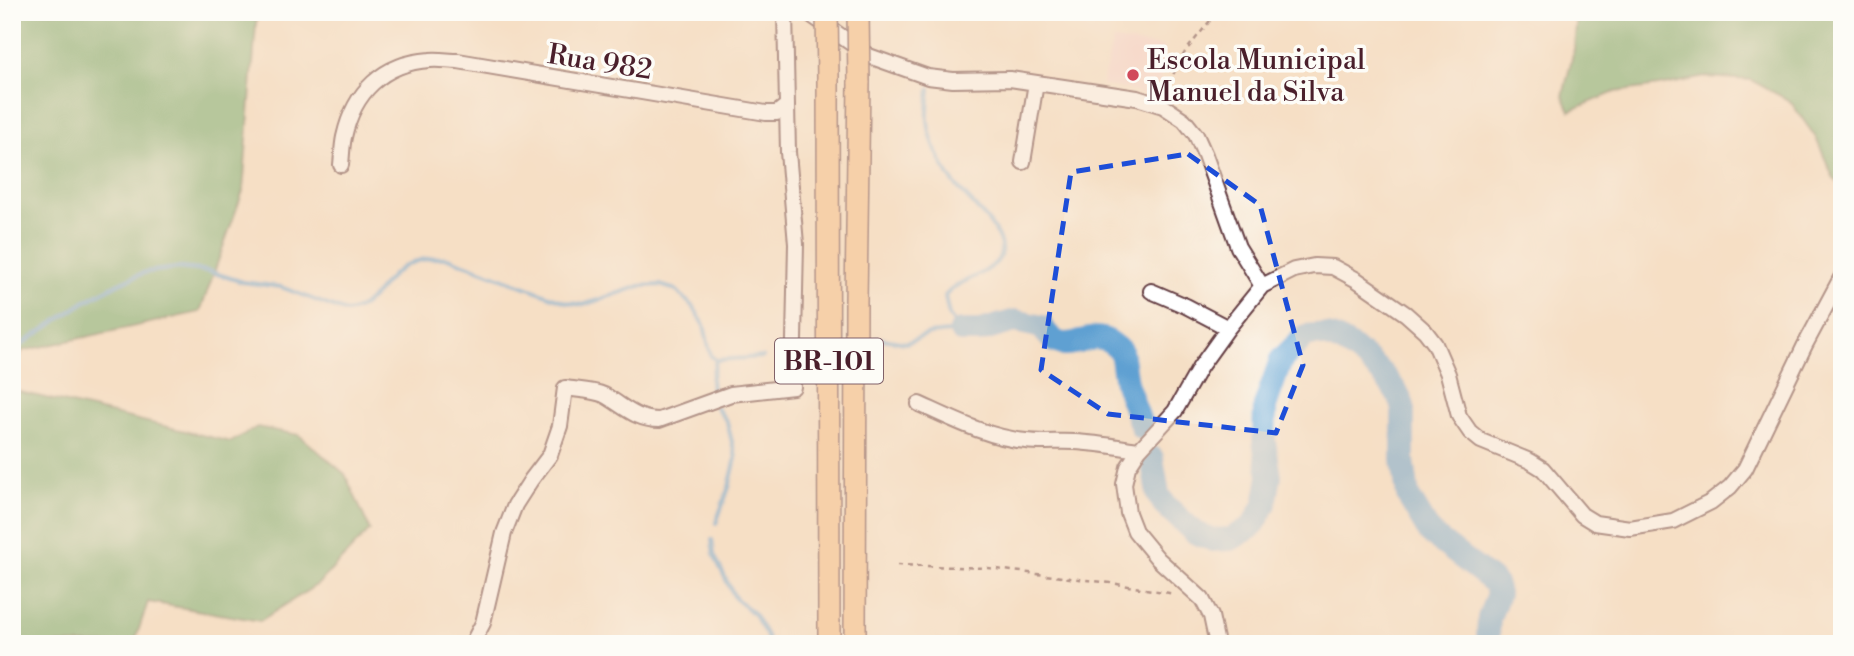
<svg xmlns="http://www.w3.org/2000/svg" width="1854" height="656" font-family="'Libre Bodoni',serif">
	<rect width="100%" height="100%" fill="#fdfcf7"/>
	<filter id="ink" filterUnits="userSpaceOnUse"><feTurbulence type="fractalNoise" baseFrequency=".0143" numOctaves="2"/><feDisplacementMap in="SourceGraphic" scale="14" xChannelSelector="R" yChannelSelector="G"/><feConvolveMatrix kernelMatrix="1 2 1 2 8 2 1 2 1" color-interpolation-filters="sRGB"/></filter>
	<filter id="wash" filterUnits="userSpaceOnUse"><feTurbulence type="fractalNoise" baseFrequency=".00686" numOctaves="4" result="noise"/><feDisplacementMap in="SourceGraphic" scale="28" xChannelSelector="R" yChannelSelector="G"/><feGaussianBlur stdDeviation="1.57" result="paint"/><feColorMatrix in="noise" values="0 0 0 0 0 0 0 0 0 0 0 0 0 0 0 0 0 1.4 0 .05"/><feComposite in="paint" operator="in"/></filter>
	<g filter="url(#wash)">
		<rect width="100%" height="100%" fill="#f5dfc5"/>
		<path fill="#f7d0ce" d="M1113,40L1164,47L1158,99L1127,89L1102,85Z"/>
		<path fill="#6caa6c" stroke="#5b644c" stroke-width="2" d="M12,12H257L243,191L200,312L22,351L12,380Z
			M1577,12H1842V186L1834,179L1816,138L1790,101L1751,80L1706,77L1659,86L1615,92L1570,111L1563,96L1574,49Z
			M12,390L231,442L257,427L299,435L345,474L370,530L318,584L260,621L148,602L134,644H12Z"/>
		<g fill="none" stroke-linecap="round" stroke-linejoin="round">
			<path stroke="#5ea0d2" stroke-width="4.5" d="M930,89C929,100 927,111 928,121C929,139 941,161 949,176C960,196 1015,235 998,260C984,278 958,279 945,296L949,316L961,331
				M877,338L906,343L929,334L960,331
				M12,351L86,301L119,283L146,272L178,268L208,271L243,282L281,287L346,312C369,310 380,285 396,272C411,260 429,257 448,258L566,302L583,305L640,286L660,285L676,290L694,308L704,325L711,356L716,360L763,357
				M712,393L711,380L716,360
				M716,523L729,487L736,458L727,422L716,407
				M712,540L714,555L735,598L754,614L767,636L768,644"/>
			<path stroke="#5ea0d2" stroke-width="24" d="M961,331H980L1015,321L1042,327C1065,363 1083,329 1108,341C1112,343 1117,348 1121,351L1126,383L1142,428
				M1152,458L1158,494L1164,504L1194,532L1213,540L1231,539L1253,526L1265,504L1270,476L1264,442L1265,406L1281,360L1305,336C1310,335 1316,334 1322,335C1349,338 1395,380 1403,406V460L1408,496L1430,533L1495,583L1498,594L1489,618L1488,639L1490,644"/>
		</g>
	</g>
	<g filter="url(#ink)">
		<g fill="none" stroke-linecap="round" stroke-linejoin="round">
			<defs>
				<path id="minor" d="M807,12L869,56L928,77L953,80L1010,79L1137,98L1163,106L1184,120L1196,135L1205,155L1238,247L1262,286
					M1023,162L1036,83
					M341,165C342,156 342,146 344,137C354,92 383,63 430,60C439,59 449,61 458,61L766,113H777L786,106
					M1151,291L1186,306L1228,328
					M919,404C952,419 989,438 1026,441C1042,443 1059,441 1075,442C1096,443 1118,447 1139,450
					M472,644L483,623L504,533L515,505L531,480L550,455L560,426L565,388C577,390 593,390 604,395C623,405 635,420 659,420L731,394L793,387L796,244L788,152L785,12
					M1217,644L1211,616L1202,599L1158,559L1135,531L1128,513L1124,484L1128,467L1139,450L1175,411L1200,367L1228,328L1262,286L1294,270L1314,266L1333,267L1357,280L1406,314L1425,331L1435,344L1448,374L1459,416L1470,432L1481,441L1530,461L1543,469L1582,515L1595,523L1630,528L1673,521L1711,502L1730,487L1745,469L1805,345L1842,276"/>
				<path id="highway" d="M828,78L829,644
					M855,644L856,303L859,82"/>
			</defs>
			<use href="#minor" stroke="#643c42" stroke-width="18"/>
			<use href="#highway" stroke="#643c42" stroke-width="24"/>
			<path stroke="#643c42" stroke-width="2.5" stroke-dasharray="5 5" stroke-linecap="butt" d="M1167,93L1175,70L1185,52L1217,12
				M897,565L988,568L1111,583L1175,594"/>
			<use href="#minor" stroke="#fff" stroke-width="14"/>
			<use href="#highway" stroke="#f7be88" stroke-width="21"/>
			<defs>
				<path id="highway-bridge" d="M827,12L828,78
					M858,12L859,82"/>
			</defs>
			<use href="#highway-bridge" stroke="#643c42" stroke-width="24" stroke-linecap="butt"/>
			<use href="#highway-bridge" stroke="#f7be88" stroke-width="21"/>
		</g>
	</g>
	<path d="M0 0H1854V656H0ZM1188,154L1260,205L1303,365L1276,433L1108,414L1041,370L1071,172Z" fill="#f5dfc5" fill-opacity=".55" fill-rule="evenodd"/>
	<path fill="none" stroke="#1d4ed8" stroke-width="5" stroke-dasharray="14 9" stroke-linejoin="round" d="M1188,154L1260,205L1303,365L1276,433L1108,414L1041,370L1071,172Z"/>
	<circle fill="#d1495b" stroke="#fdfcf7" stroke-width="2.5" cx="1133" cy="75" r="7"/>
	<g text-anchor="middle" stroke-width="7" stroke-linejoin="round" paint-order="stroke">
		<rect fill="#fdfcf7" stroke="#806168" stroke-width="2" x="775" y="338.5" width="108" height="45" rx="5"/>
		<g font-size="26" font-weight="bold" fill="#4a1f2b">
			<text x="829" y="370">BR-101</text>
		</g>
		<g font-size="28" fill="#4a1f2b" stroke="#fdfcf7" text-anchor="start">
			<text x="1147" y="69">Escola Municipal<tspan x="1147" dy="32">Manuel da Silva</tspan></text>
		</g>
		<g font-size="28" fill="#4a1f2b" stroke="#fdfcf7">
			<text transform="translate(600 61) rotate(9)" y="10">Rua 982</text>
		</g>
	</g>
	<rect width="1854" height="656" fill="none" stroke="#fdfcf7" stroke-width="42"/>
</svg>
